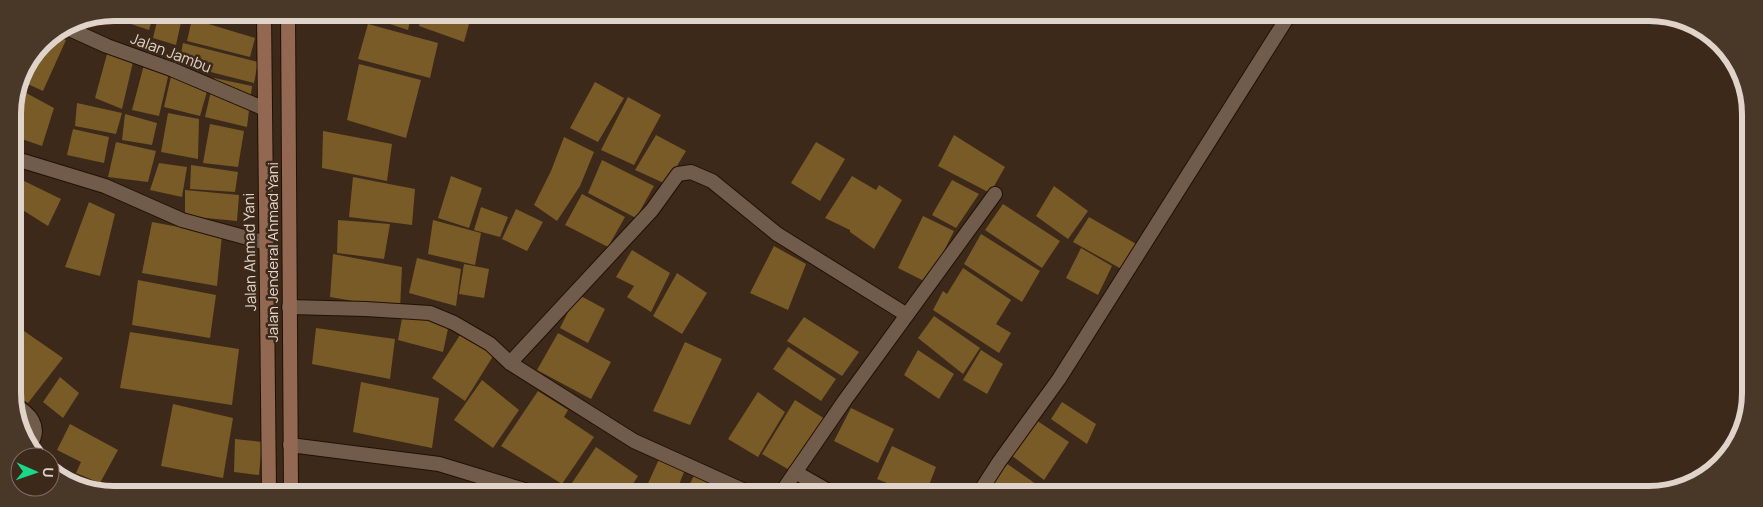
<svg xmlns="http://www.w3.org/2000/svg" width="1763" height="507" font-family="Manrope,sans-serif">
	<rect width="100%" height="100%" fill="#3c2919"/>
	<path fill="#785b27" d="M119,13H154L149,30L116,19Z
		M159,13H183L176,45L153,38Z
		M195,13H259V23L195,17Z
		M357,13H412L408,30Z
		M422,13H472L464,42L419,26Z
		M192,19L255,38L250,57L187,41Z
		M368,24L438,43L430,78L358,59Z
		M53,35L66,40L43,91L19,80L20,75L42,42Z
		M183,43L258,62L254,83L179,64Z
		M107,54L133,62L122,109L95,98Z
		M146,57L171,64L159,116L132,110Z
		M359,64L421,80L406,138L347,120Z
		M172,72L210,81L200,116L164,107Z
		M214,78L252,86L247,127L205,117Z
		M595,82L624,98L598,142L570,128Z
		M17,88L54,108L42,146L13,136V108Z
		M628,97L661,115L634,165L601,150Z
		M77,103L122,113L116,134L75,126Z
		M168,113L199,119L198,159L161,152Z
		M125,114L157,123L152,145L122,140Z
		M210,124L244,131L238,167L203,163Z
		M73,129L109,137L104,163L67,155Z
		M323,131L392,144L387,181L322,168Z
		M656,135L686,151L666,184L635,170Z
		M954,135L1005,167L990,193L938,166Z
		M564,137L594,152L580,186L557,221L534,205L551,171Z
		M116,142L156,151L148,182L108,177Z
		M816,142L845,159L820,201L791,183Z
		M602,160L654,186L636,218L588,193Z
		M159,163L187,167L182,197L150,190Z
		M191,165L238,172L235,192L190,189Z
		M451,176L482,188L469,228L438,218Z
		M852,176L876,190L879,185L902,200L874,249L850,232V230L825,218Z
		M353,177L415,189L412,225L349,217Z
		M18,178L61,199L48,226L13,204V187Z
		M952,180L979,194L956,228L932,215Z
		M1054,186L1088,211L1068,239L1036,216Z
		M185,190L239,195L237,221L185,216Z
		M582,194L625,217L608,247L565,225Z
		M89,202L115,214L100,276L65,267Z
		M1003,204L1060,241L1042,268L985,230Z
		M481,207L508,217L500,237L474,230Z
		M516,209L543,222L527,251L502,239Z
		M923,216L954,231L928,283L898,268Z
		M1089,217L1138,245L1125,271L1073,242Z
		M338,220L390,224L384,259L337,253Z
		M433,220L481,233L475,265L428,254Z
		M152,222L222,235L217,286L142,273Z
		M981,234L1040,271L1022,302L964,264Z
		M774,246L806,264L788,310L750,293Z
		M1081,248L1112,266L1098,295L1066,278Z
		M632,250L670,273L651,312L627,297L634,286L616,277Z
		M333,254L402,267L400,309L330,297Z
		M417,258L461,269L456,306L409,293Z
		M464,264L489,269L484,298L459,294Z
		M963,268L1011,300L996,324L1011,333L999,353L933,310L943,291L947,294Z
		M677,273L707,293L682,334L653,316Z
		M138,280L216,295L210,338L132,325Z
		M577,294L605,309L588,343L560,328Z
		M403,313L449,324L443,352L398,340Z
		M934,316L980,348L963,374L918,338Z
		M804,317L859,352L842,376L787,341Z
		M316,328L395,339L390,379L312,364Z
		M24,331L63,358L28,403L14,394V344Z
		M130,332L239,349L232,405L120,388Z
		M462,332L495,353L465,401L432,378Z
		M558,333L611,362L591,399L537,370Z
		M685,342L722,359L690,425L653,411Z
		M788,347L836,379L821,401L773,369Z
		M918,350L954,374L939,399L904,375Z
		M981,350L1003,364L987,394L963,380Z
		M60,377L79,393L63,418L43,402Z
		M482,380L519,410L493,448L454,420Z
		M361,382L439,398L432,448L353,432Z
		M538,391L568,410L564,417L594,437L562,484L501,446Z
		M758,392L785,412L758,457L728,439Z
		M795,400L825,419L791,471L762,454Z
		M1062,402L1096,424L1087,444L1051,419Z
		M173,404L233,418L223,478L161,466Z
		M851,408L894,429L878,463L834,441Z
		M1033,418L1069,442L1044,480L1011,455Z
		M70,424L118,450L100,483L76,473L81,462L57,450Z
		M235,439L262,442L259,475L234,472Z
		M892,446L936,467L926,493H912L877,479Z
		M596,447L638,476L628,492H566Z
		M660,457L686,467L676,492H644Z
		M1006,463L1046,491L1045,493H986Z
		M696,471L730,488L728,492H686Z"/>
	<g fill="none" stroke-linecap="round" stroke-linejoin="round">
		<defs>
			<path id="minor" d="M65,27L107,46L171,69L265,109
				M13,158L105,186L182,220L266,243
				M289,307L366,309L430,313L454,323L490,344L510,363L634,441L747,492
				M510,363L652,210L678,174L691,172L712,181L777,234L907,315
				M14,405C30,413 42,427 30,445
				M290,445L439,464L531,492
				M795,472L832,493
				M781,493L845,400L995,194
				M979,493L999,462L1059,379L1289,15"/>
			<path id="secondary" d="M264,13L269,491
				M288,13L291,492"/>
		</defs>
		<use href="#minor" stroke="#221103" stroke-width="16"/>
		<use href="#secondary" stroke="#221103" stroke-width="16"/>
		<use href="#minor" stroke="#715b4a" stroke-width="14"/>
		<use href="#secondary" stroke="#926853" stroke-width="14"/>
	</g>
	<g text-anchor="middle" stroke-width="5" stroke-linejoin="round" paint-order="stroke">
		<g font-size="15" fill="#e0d3ca" stroke="#3c2919">
			<text transform="translate(171 53) rotate(21)" y="5">Jalan Jambu</text>
			<text transform="translate(250 252) rotate(-91)" y="5">Jalan Ahmad Yani</text>
			<text transform="translate(273 252) rotate(-90)" y="5">Jalan Jenderal Ahmad Yani</text>
		</g>
	</g>
	<path d="M0 0H1763V507H0ZM114 21H1649A93 93 0 0 1 1742 114V393A93 93 0 0 1 1649 486H114A93 93 0 0 1 21 393V114A93 93 0 0 1 114 21Z" fill="#493727" fill-rule="evenodd"/>
	<path fill="none" stroke="#e0d3ca" stroke-width="6" d="M114 21H1649A93 93 0 0 1 1742 114V393A93 93 0 0 1 1649 486H114A93 93 0 0 1 21 393V114A93 93 0 0 1 114 21Z"/>
	<g transform="translate(35 472) rotate(92)"><circle r="24" fill="#3c2919" stroke="#7e6d60"/>
	<path d="M0-4L9 19L0 12L-9 19Z" fill="#17d989"/>
	<text y="-8" font-size="14" font-weight="bold" text-anchor="middle" fill="#e0d3ca">U</text>
	</g>
</svg>
